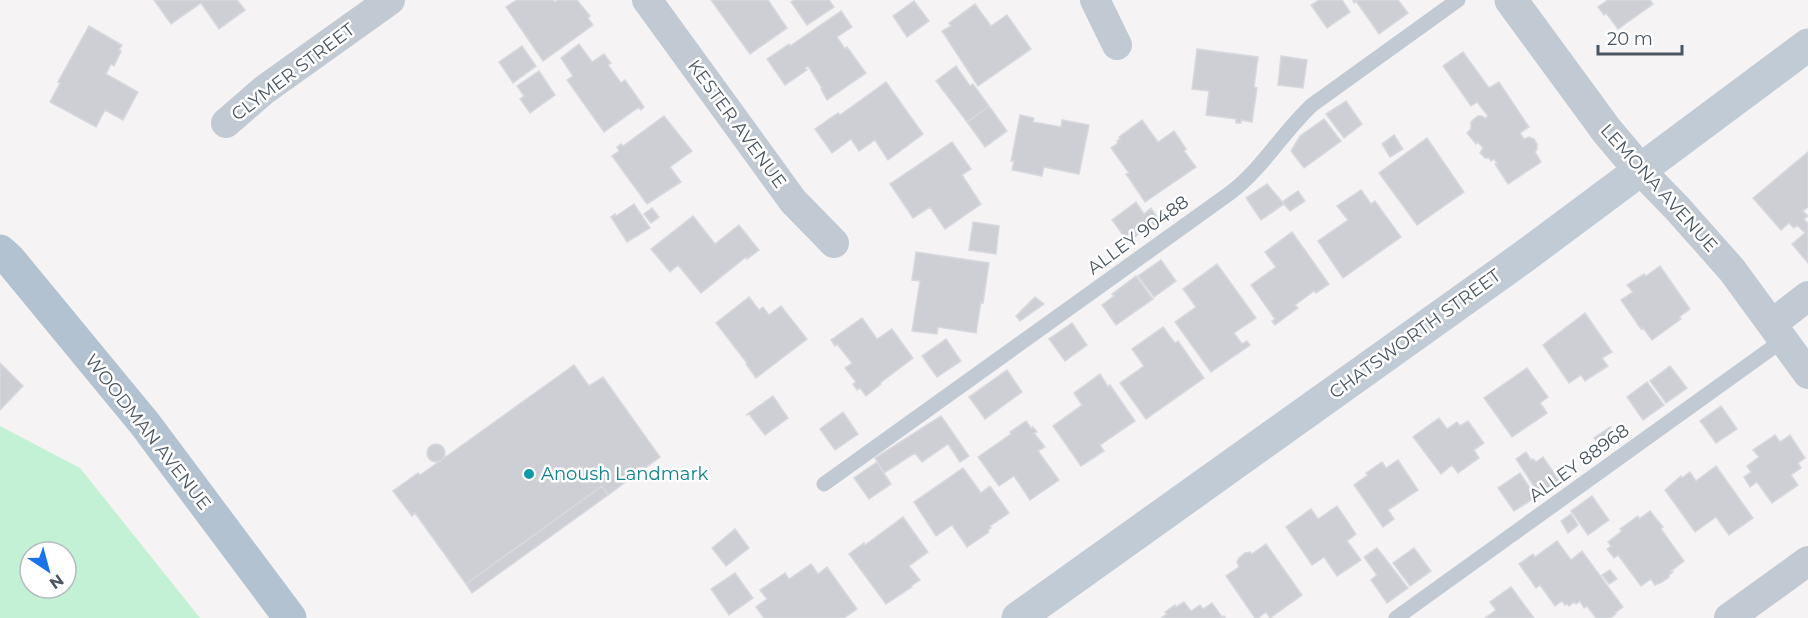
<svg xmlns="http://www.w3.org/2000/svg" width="1808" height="618" font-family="Montserrat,sans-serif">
	<rect width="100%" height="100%" fill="#f5f3f3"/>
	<path fill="#c3f1d5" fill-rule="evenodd" d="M0,426L80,468L200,618H0ZM30,552H66V588H30Z"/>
	<path fill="#cdcfd5" stroke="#d7d9de" stroke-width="1.5" d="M154,0H237L245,10L219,29L201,3L171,24Z
		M517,0H553L555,2L558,0H577L590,16L588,18L593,25L543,61L506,7Z
		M711,0H768L787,28L750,54Z
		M794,0H829L834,7L807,25L791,2Z
		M1319,0H1342L1350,12L1327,28L1311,5Z
		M1353,0H1398L1408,13L1379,34L1356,1L1354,3Z
		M1608,0H1650L1653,4L1618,29L1606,13L1604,15L1598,7Z
		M914,1L929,21L907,37L893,16Z
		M975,4L991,26L1007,15L1031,49L978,86L942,31L951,26L949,23Z
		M841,11L852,27L837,37L845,49L847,47L866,73L827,100L821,89L822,88L808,66L805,68L807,70L785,85L767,59L789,44L790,46Z
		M89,26L122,45L119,50L121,51L114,66L111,64L106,74L138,92L123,120L105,110L96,127L50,102L60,83L58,82Z
		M579,44L592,62L604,54L611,63L608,65L621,83L625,80L644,107L641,110L639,107L604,132L567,80L573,76L561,58Z
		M522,46L536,66L513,83L499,62Z
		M1197,49L1258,57L1254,87L1257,88L1252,122L1241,120V123H1236V119L1206,115L1209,91L1192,89Z
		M1463,52L1489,88L1499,82L1529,127L1520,133L1524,139L1529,137L1534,139L1537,144V149L1535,152L1541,162L1508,184L1495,164L1497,163L1494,159L1491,161L1489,158H1485L1480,153L1483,148L1478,142L1476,144L1467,133L1471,129V122L1474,119L1478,116H1482L1485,118L1488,116L1477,102L1471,106L1443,66Z
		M1281,56L1307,60L1303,88L1278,85Z
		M956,66L970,86L973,84L989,106L967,122L936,81Z
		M539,71L555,95L530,113L520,99L524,96L517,86Z
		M886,82L923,134L888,160L875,140L859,151L851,139L832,153L815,129L838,113L840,115Z
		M1346,101L1362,124L1344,138L1326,114Z
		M989,106L1007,131L985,147L967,122Z
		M1020,115L1034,118L1033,122L1061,127L1062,120L1089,125L1079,174L1044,167L1042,176L1012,170L1014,161H1011Z
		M664,116L692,151L670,167L681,182L647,204L612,156L619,151L617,147L621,144L623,146Z
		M1324,119L1341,141L1304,168L1291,151L1300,136Z
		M1142,120L1158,142L1174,131L1186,149L1184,151L1196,167L1145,202L1126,174L1129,173L1111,148L1118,143L1117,141L1120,139L1119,137Z
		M1394,135L1403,149L1390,157L1382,144Z
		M1427,138L1464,192L1417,225L1379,173Z
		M952,142L971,169L962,175L981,204L945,229L930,207L913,218L890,184Z
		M1808,152V207L1803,211L1808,216L1804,219L1808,224V263L1792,244L1805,233L1797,225L1794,228L1789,223L1781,230L1753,198Z
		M1267,184L1284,204L1261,220L1246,198Z
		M1361,190L1371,204L1375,201L1401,237L1343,278L1318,241L1348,220L1337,206Z
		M1298,191L1305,201L1290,211L1282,202Z
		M1136,202L1144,214L1151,208L1160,221L1151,228L1150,226L1128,242L1112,220Z
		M634,204L650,228L627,242L611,217L615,214L616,216Z
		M652,208L659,217L651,223L644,214Z
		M693,216L715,244L739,225L759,250L747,259L746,257L701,293L678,265L670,272L651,249Z
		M973,222L999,226L996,254L969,250Z
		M1292,232L1329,284L1316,293L1314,291L1295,305L1298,308L1275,325L1272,321L1275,319L1251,285L1276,267L1265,252Z
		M916,252L989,263L983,303L981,302L976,333L938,327L937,334L912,331L920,281L912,280Z
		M1161,260L1176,281L1154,297L1138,276Z
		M1217,264L1256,318L1234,333L1242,344L1247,341L1250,345L1211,372L1175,322L1196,307L1183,289Z
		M1660,266L1690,309L1679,317L1681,319L1652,340L1643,328L1641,329L1621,300L1633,292L1627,285L1644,274L1646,276Z
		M1136,276L1153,299L1116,325L1102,305L1114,296L1112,294Z
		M749,297L759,310L763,307L769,315L781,306L807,339L756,378L746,364L747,363L716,323Z
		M1035,297L1044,304L1020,321L1016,316Z
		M1585,313L1612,352L1602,358L1608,366L1585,381L1581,375L1569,383L1543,345Z
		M862,318L877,339L892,329L913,358L880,383L881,384L866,396L860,388L857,390L853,384L856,382L845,368L852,363L837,344L835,346L831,340Z
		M1072,323L1087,345L1065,361L1049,339Z
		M1163,327L1175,343L1178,341L1204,378L1146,419L1120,383L1144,366L1132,349Z
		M946,339L961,361L937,377L922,356Z
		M0,363L23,386L0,410Z
		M574,365L589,386L603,377L660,457L608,495L602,486L466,584L415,513L412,516L393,491L418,473L420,475L440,461Z
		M1670,366L1687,388L1666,403L1650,381Z
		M1527,368L1548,397L1540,403L1547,413L1512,437L1484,398Z
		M1007,370L1022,392L985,419L969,397Z
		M1100,374L1108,387L1110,385L1135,421L1100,445L1104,451L1081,466L1053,426L1082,405L1074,393Z
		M1647,382L1664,405L1643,420L1627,397Z
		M773,396L788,418L765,435L749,414L746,415Z
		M1721,406L1737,429L1716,443L1700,421Z
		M843,412L858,434L835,450L820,429Z
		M941,416L969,456L960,462L948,444L922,462L915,453L884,473L875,458Z
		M1439,418L1447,429L1457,422L1460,426L1468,421L1484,443L1474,450L1479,458L1458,473L1452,465L1441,474L1413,437Z
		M1026,421L1031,428L1033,427L1037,432L1034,433L1045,447L1038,451L1059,480L1030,500L1014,476L999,486L978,457L1011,434L1010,432Z
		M1610,427L1618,439L1602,449L1594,438Z
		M1775,435L1780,442L1790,435L1805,458L1798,463L1801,468L1791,475L1798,485L1772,503L1757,482L1750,487L1744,477L1751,472L1747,466L1759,457L1753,450Z
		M427 453a9 9 0 1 1 18 0a9 9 0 1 1-18 0Z
		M1526,452L1531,460L1533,459L1536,462L1543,457L1559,480L1539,494L1516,459Z
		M1398,460L1418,490L1388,510L1394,519L1383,527L1354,485L1368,475L1366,473L1382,462L1386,468Z
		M877,462L891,484L869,499L854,478Z
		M1716,466L1753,518L1729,535L1716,517L1695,532L1665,490L1681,476L1682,478L1690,472L1696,481Z
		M963,468L981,493L990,486L1009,513L990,526L991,528L988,530L989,532L967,547L952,525L936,536L914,502Z
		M1520,473L1536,497L1514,511L1498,488Z
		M602,486L608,495L472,593L466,584Z
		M1592,496L1609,520L1588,535L1571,511Z
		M1337,506L1356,534L1347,541L1361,560L1337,576L1324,557L1312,565L1286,527L1311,509L1318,519Z
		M1650,511L1663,527L1661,529L1684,561L1671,571L1673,572L1669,575V577L1662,582L1655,585L1651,579L1641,586L1618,555L1614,558L1607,549L1611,546L1608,542L1622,531L1620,529L1638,516L1639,519Z
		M1571,514L1578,525L1568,533L1561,521Z
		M903,517L928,552L909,566L920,580L911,586L912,587L886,604L849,554L864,543L865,545Z
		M735,529L749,548L726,566L712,548Z
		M1557,541L1571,560L1582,551L1623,607L1615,613L1616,614L1610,618H1596L1587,606L1584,608L1580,601L1576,604L1574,602L1569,606L1567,604L1565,605L1562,601L1555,606L1540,585L1536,588L1519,564L1533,554L1535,557Z
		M1266,544L1302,595L1270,618L1266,612L1258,618H1255L1226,576L1239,567L1237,562L1239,558L1245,553L1250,552L1252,554Z
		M1377,548L1408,588L1387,603L1371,580L1377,575L1364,557Z
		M1414,548L1431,571L1410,586L1393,563Z
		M811,564L818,574L827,567L857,609L844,618H764L756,607L767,599L760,590L785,573L789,579Z
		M1610,570L1617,579L1609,584L1602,575Z
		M735,573L753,598L729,615L711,589Z
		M1511,587L1534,618H1485L1496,610L1490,602Z
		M1184,602L1191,611L1200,605L1203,609L1212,603L1222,617L1224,616L1225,618H1161L1167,614L1165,612L1175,605L1176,607Z"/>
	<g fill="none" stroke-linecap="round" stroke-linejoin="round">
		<path stroke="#c1cad2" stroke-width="15" d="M824,484L1230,193C1262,169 1283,132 1312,105L1458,0
			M1396,618L1783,340"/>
		<path stroke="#c1cad2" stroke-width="30" d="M647,0L793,201L834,243
			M1095,0L1117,45
			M226,123L264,90L390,0
			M1640,170L1677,208L1732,270L1808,374
			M1772,324L1808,296
			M1729,618L1808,561"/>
		<path stroke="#c1cad2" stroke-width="33" d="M1511,0L1607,131L1640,170"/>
		<path stroke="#c1cbd6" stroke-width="33" d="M1018,618L1522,258L1808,45"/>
		<path stroke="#b3c2d1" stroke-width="33" d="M0,251L9,259L145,424L290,618"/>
	</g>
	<circle fill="#0f9aa8" stroke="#fff" stroke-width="2" cx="529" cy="474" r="6"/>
	<g text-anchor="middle" stroke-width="5" stroke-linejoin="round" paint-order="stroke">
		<g font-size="18" fill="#4a5661" stroke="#fff">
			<text transform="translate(293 72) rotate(-37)" y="6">CLYMER STREET</text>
			<text transform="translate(737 124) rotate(54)" y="6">KESTER AVENUE</text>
			<text transform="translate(1659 188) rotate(48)" y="6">LEMONA AVENUE</text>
			<text transform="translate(1138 235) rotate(-36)" y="6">ALLEY 90488</text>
			<text transform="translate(1415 334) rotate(-36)" y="6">CHATSWORTH STREET</text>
			<text transform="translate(148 432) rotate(52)" y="6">WOODMAN AVENUE</text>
			<text transform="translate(1579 463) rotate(-36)" y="6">ALLEY 88968</text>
		</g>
		<g font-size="18" fill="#0d838f" stroke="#fff" text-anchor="start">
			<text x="541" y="480">Anoush Landmark</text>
		</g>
	</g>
	<g transform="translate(48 570) rotate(144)"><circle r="28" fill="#ffffff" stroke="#b7bbc0" stroke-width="1.5"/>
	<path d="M0-4.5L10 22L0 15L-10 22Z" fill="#1a73e8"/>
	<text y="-9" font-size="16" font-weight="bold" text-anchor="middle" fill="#4a5661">N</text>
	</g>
	<path d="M1598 45v9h84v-9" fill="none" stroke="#4a5661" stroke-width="3"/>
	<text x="1607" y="45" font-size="18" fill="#4a5661" stroke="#ffffff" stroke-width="4.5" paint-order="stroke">20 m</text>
</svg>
